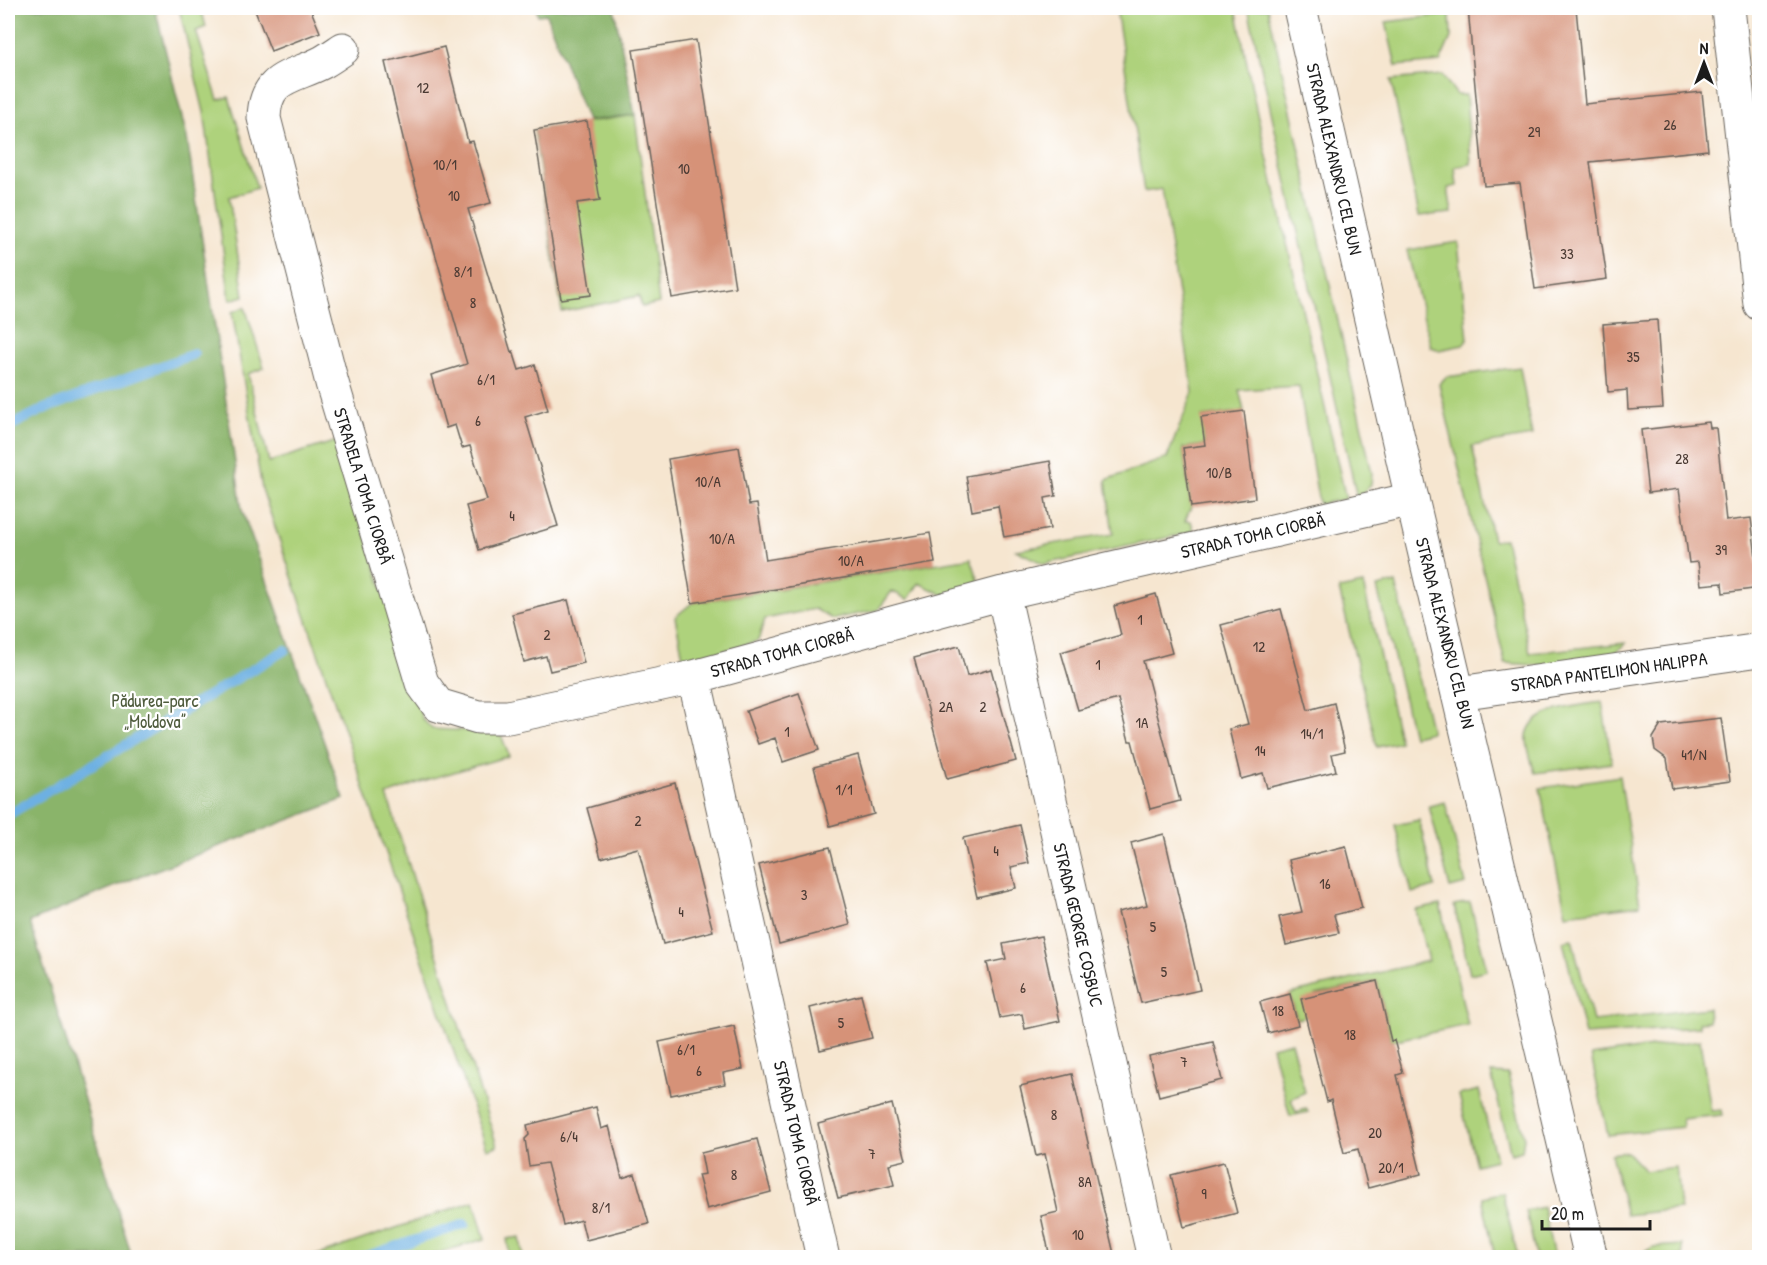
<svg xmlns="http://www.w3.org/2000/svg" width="1767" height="1265" font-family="'Patrick Hand',sans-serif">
	<rect width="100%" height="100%" fill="#fff"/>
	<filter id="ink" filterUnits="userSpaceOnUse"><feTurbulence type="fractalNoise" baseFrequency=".0167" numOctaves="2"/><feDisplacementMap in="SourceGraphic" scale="12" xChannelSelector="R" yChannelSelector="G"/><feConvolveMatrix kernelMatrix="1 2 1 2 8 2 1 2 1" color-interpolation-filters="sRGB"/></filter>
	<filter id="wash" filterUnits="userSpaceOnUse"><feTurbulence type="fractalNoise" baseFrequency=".008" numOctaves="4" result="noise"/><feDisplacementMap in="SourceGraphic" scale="24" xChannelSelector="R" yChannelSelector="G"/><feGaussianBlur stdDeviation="1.35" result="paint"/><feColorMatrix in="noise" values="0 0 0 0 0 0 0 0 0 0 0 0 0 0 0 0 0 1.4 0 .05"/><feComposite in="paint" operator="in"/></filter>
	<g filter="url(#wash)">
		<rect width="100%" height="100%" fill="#f6e6d0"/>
		<path fill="#aed27b" stroke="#65774c" stroke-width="1.5" d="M179,8H201L206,27L196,31L218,100L229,97L257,188L229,197L244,296L230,300L204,112Z
			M1116,8H1236L1256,109L1346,499L1319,504L1299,386L1239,390L1244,411L1202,417L1205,445L1183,448L1191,507L1185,521H1191L1194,532L1044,564L1016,550L1113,534L1106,480L1167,458L1193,392L1162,189L1144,192Z
			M1248,8H1268L1372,473L1371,485L1357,498Z
			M1450,14L1451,37L1440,62L1396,66L1386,22Z
			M1442,75L1457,95H1466L1471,164L1455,167L1457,186L1448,188L1452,213L1419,216L1391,80Z
			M635,115L659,303L642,307L639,296L562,312L534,130Z
			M1458,242L1468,339L1463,345L1439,350L1431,347L1407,250Z
			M245,307L264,368L248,374L269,462L337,441L422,718L432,729L500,732L509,756L423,781L387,795L497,1146L487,1149L262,489L232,312Z
			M1520,367L1532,436L1472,446L1493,540L1505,539L1530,653L1626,643L1613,655L1548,666L1505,663L1439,384L1446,377Z
			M971,558L981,587L945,596L919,583L908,600L892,591L878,610L832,619L815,609L765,619L758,641L695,659L683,657L675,617L692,603Z
			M1396,583L1431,732L1413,736L1377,587Z
			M1363,584L1400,742L1377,747L1339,589Z
			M1602,702L1612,763L1535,773C1532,763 1528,752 1527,741C1524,709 1579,706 1602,702Z
			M1620,776L1640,905L1566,914L1540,788Z
			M1445,802L1466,884L1450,888L1429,806Z
			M1419,820L1435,887L1412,893L1395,825Z
			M1470,902L1487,970L1470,974L1454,905Z
			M1440,905L1468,1025L1391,1041L1377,981L1315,995L1318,1013L1297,1019L1290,994L1428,961L1416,910Z
			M1572,939L1593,1021L1708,1008L1709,1021L1699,1022V1027L1585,1035L1563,941Z
			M1700,1040L1711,1111L1721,1110L1722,1115L1682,1119L1683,1127L1608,1135L1591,1056Z
			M1291,1042L1305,1092L1291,1099L1296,1112L1306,1109L1308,1112L1290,1116L1272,1047Z
			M1491,1073L1508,1074L1524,1138L1522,1151L1511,1154Z
			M1479,1090L1496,1160L1476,1165L1459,1095Z
			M1627,1152L1645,1171L1676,1167L1680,1209L1626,1215L1611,1154Z
			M1502,1192L1518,1257H1495L1482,1197Z
			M474,1201L485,1239L425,1257H312Z
			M1543,1207L1554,1257H1536L1526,1211Z
			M520,1237L523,1257H510L507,1239Z
			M1682,1245L1683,1257H1636L1653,1247Z"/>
		<path fill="#8ab46b" stroke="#536844" stroke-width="1.5" d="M8,8H155L187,138L242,510L344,799L135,878L30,922L132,1257H8Z
			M536,8H614L635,115L587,121L546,14L538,15Z"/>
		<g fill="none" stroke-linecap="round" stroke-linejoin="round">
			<path stroke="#6db0e2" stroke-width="10" d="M8,427L44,409L194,354
				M8,815L285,650
				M361,1258L465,1224"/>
		</g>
		<g id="blocks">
			<path fill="#d69278" d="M254,8H310L320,32L271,51Z
				M1468,8H1576L1585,104L1702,92L1708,150L1590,162L1607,279L1535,289L1520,183L1484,186Z
				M696,40L735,287L672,298L633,50Z
				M444,47L468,142L473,141L491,203L468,209L511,352L513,351L519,370L535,365L548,410L525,417L558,526L479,550L466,506L487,500L470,446L462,448L455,425L446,428L431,375L467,364L408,159L385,62Z
				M587,121L600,200L577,203L591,295L561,299L534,130Z
				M1657,320L1663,408L1628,410L1627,390L1608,392L1603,324Z
				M1244,411L1255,498L1191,507L1183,448L1205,445L1201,417Z
				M1709,422L1710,428H1716L1726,521L1751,518L1760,588L1723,593L1722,583L1701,585L1698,562L1689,563L1679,489L1648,493L1641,430Z
				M739,447L749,505L757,504L766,560L930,533L935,563L692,603L668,459Z
				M1050,461L1056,496L1045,498L1050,529L1004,537L998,506L972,511L966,476Z
				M1156,594L1172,653L1143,661L1180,801L1150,809L1132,741H1129L1118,699L1078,710L1061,652L1121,635L1114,606Z
				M568,600L584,663L550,671L546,656L524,662L512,614Z
				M1281,609L1308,710L1334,703L1345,751L1332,754L1336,771L1267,788L1263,773L1241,779L1229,729L1248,724L1221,625Z
				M959,646L967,676L991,669L1016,761L947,779L914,658Z
				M799,693L819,750L783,762L775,738L758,744L746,711Z
				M1721,718L1730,781L1672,789L1667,759L1655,750L1653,738L1661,725Z
				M858,755L874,814L830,826L814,767Z
				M675,783L713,931L663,944L638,848L601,858L587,808Z
				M1020,825L1029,863L1011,867L1016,888L977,897L963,838Z
				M1164,834L1200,990L1141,1003L1118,912L1147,905L1131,843Z
				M1346,846L1362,908L1334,915L1339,933L1286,945L1279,917L1302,912L1289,860Z
				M830,847L850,925L779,944L759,865Z
				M1041,936L1060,1021L1025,1029L1022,1014L1000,1018L987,963L1006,959L1003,944Z
				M1377,981L1391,1041L1394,1040L1403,1073L1397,1075L1421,1174L1368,1188L1358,1149L1344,1153L1331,1100L1327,1102L1301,999Z
				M1290,994L1298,1025L1268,1033L1260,1002Z
				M861,995L872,1038L820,1050L810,1008Z
				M734,1026L743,1069L723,1073L725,1084L671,1095L659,1042Z
				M1213,1042L1222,1080L1159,1096L1149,1056Z
				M1072,1074L1114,1254L1100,1257H1050L1041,1216L1058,1212L1045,1154L1036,1156L1020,1086Z
				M892,1104L906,1160L889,1164L894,1185L838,1198L818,1124Z
				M596,1107L601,1129L609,1126L622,1178L635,1174L649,1224L586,1240L581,1220L563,1225L547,1163L529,1166L525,1139L529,1135L527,1125Z
				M757,1139L771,1192L707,1209L698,1175L705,1174L701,1153Z
				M1224,1162L1237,1213L1184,1227L1171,1175Z"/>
		</g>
	</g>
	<g filter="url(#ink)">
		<use href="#blocks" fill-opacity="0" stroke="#68635b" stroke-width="1.5"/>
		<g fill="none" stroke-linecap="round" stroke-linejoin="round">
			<defs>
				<path id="minor" d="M1728,8L1760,304
					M343,49C337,53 330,58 323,62C293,78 265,75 264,118L332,383L422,683L438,705L478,717H508L694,677L1003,593L1412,499
					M1003,593L1154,1258
					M694,677L823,1258
					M1459,693L1760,650"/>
				<path id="major" d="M1300,8L1412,499L1591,1258"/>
			</defs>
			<use href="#minor" stroke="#68635b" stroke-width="35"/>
			<use href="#major" stroke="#68635b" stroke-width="35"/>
			<use href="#minor" stroke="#fff" stroke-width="33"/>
			<use href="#major" stroke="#fff" stroke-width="33"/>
		</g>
	</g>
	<g text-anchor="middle" stroke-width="4.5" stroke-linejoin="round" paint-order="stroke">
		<g font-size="15" fill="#4a3a33">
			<text x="423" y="93">12</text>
			<text x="1670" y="130">26</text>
			<text x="1534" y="137">29</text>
			<text x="445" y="170">10/1</text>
			<text x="684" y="174">10</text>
			<text x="454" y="201">10</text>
			<text x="1567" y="259">33</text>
			<text x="463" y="277">8/1</text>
			<text x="473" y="308">8</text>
			<text x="1633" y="362">35</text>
			<text x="486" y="385">6/1</text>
			<text x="478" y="426">6</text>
			<text x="1682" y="464">28</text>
			<text x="1219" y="478">10/B</text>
			<text x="708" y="487">10/A</text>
			<text x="512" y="521">4</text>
			<text x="722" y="544">10/A</text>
			<text x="1721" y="555">39</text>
			<text x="851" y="566">10/A</text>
			<text x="1140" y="625">1</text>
			<text x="547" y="640">2</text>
			<text x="1259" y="652">12</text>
			<text x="1098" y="670">1</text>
			<text x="946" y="712">2A</text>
			<text x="983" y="712">2</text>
			<text x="1142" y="728">1A</text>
			<text x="787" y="737">1</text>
			<text x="1312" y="739">14/1</text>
			<text x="1260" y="756">14</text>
			<text x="1694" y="760">41/N</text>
			<text x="844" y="795">1/1</text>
			<text x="638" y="826">2</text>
			<text x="996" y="856">4</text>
			<text x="1325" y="889">16</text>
			<text x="804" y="900">3</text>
			<text x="681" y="917">4</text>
			<text x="1153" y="932">5</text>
			<text x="1164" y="977">5</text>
			<text x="1023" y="993">6</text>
			<text x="1278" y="1016">18</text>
			<text x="841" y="1028">5</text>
			<text x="1350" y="1040">18</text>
			<text x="686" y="1055">6/1</text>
			<text x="1184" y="1067">7</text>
			<text x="699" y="1076">6</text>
			<text x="1054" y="1120">8</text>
			<text x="1375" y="1138">20</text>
			<text x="569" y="1142">6/4</text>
			<text x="872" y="1159">7</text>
			<text x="1391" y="1173">20/1</text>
			<text x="734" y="1180">8</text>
			<text x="1085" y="1187">8A</text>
			<text x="1204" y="1199">9</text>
			<text x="601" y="1213">8/1</text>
			<text x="1078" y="1240">10</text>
		</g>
		<g font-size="18" fill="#1c1c1c" stroke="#fff">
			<text transform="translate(1334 159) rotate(77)" y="6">STRADA ALEXANDRU CEL BUN</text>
			<text transform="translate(363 486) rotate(73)" y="6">STRADELA TOMA CIORBĂ</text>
			<text transform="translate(1253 536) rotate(-13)" y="6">STRADA TOMA CIORBĂ</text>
			<text transform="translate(1445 633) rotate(76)" y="6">STRADA ALEXANDRU CEL BUN</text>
			<text transform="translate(782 653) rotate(-15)" y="6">STRADA TOMA CIORBĂ</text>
			<text transform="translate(1609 672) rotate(-8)" y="6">STRADA PANTELIMON HALIPPA</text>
			<text transform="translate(1078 925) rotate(77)" y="6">STRADA GEORGE COȘBUC</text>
			<text transform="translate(796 1133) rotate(77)" y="6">STRADA TOMA CIORBĂ</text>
		</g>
		<g font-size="18" fill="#4f5c3d" stroke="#fff">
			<text x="155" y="707">Pădurea-parc<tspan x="155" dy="21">„Moldova”</tspan></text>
		</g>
	</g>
	<rect width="1767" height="1265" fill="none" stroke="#fff" stroke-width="30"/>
	<g transform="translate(1704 63)" stroke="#ffffff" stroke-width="4.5" paint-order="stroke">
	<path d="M0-4.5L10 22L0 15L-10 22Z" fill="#1c1c1c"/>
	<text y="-9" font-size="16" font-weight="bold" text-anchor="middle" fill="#1c1c1c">N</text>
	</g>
	<path d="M1542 1220v9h108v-9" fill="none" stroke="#1c1c1c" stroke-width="3"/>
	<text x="1551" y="1220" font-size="18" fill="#1c1c1c" stroke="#ffffff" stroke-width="4.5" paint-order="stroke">20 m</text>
</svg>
